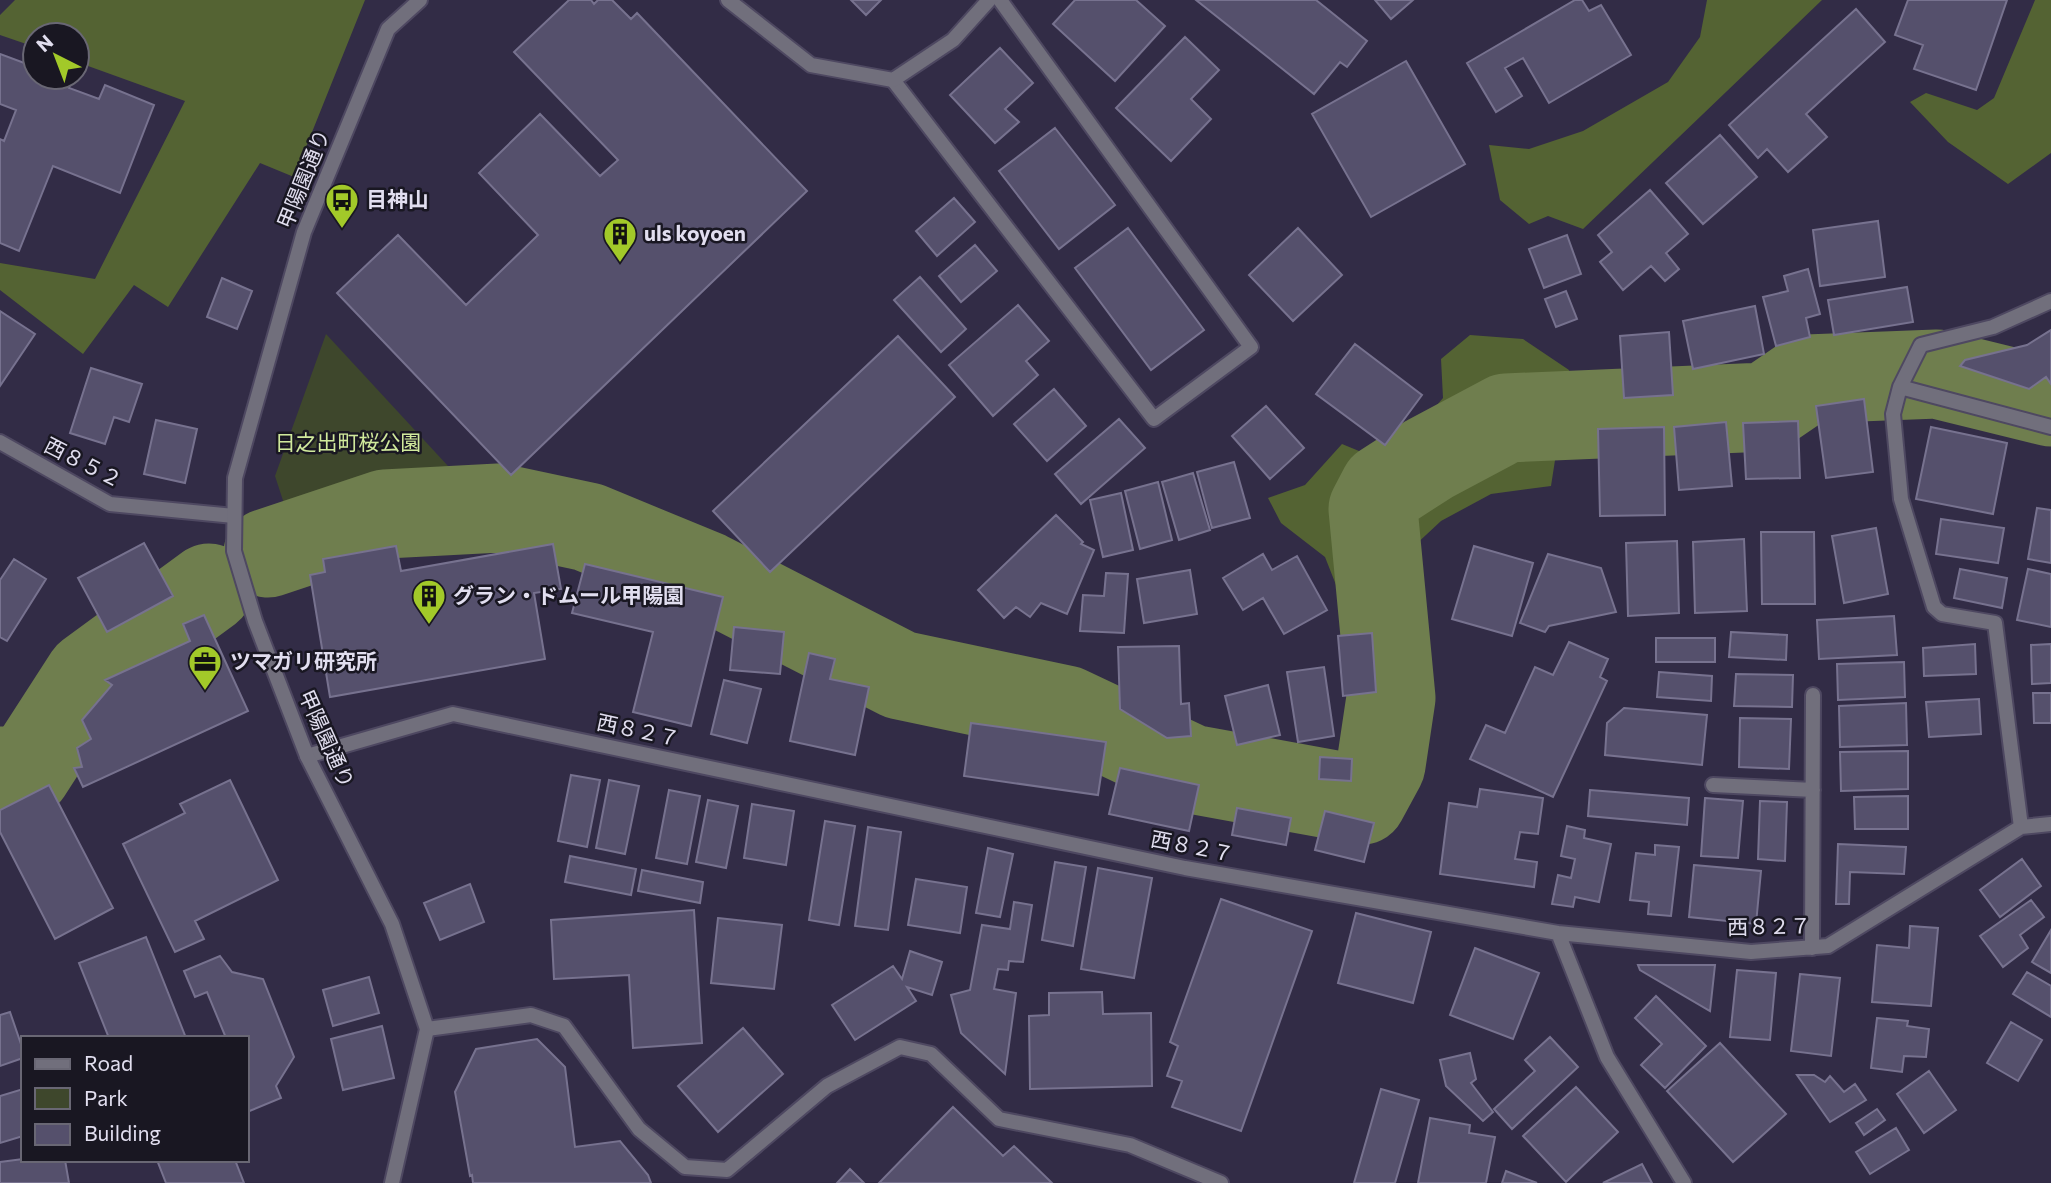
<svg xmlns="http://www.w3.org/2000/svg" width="2051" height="1183" font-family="Commissioner,'Noto Sans JP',sans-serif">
	<rect width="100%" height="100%" fill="#322c46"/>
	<path fill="#3e472c" d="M326,334L460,479L378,494L291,525L275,476Z"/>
	<path fill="#546333" d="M15,0H365L294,177L260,163L168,307L134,285L83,354L0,290V263L95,279L185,101L77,62V35H35V47L0,35V15Z
		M1707,0H1822L1583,229L1548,216L1529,224L1500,200L1489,145L1529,149L1583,131L1668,82L1700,37Z
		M2035,0H2051V153L2008,184L1948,142L1910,102L1926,93L1977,110L1994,98Z
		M1470,335L1523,339L1569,370L1551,486L1491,494L1441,521L1412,548L1390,600L1352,602L1338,590L1325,557L1281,523L1268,498L1305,485L1342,444L1376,458L1396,453L1443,398L1441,359Z"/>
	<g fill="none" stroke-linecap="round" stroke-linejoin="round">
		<path stroke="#6f7e4e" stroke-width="89" d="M268,553L385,514L499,508L588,527L707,576L900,675L1066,710L1191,769L1362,800L1381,765L1391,698L1373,509L1384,488L1429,459L1506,418L1766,407L1807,379L1937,374L2051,402
			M0,771L27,772L89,676L209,588"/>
	</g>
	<path fill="#55506c" stroke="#77728f" stroke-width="2" d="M569,0H591L594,4L598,0H612L631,19L637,13L807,191L511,475L337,293L398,235L466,305L538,235L479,173L540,114L600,176L618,160L514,52Z
		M851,0H881L866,15Z
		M1075,0H1136L1165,26L1115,81L1053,24Z
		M1196,0H1316L1367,41L1347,67L1340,62L1314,94Z
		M1375,0H1413L1391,19Z
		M1575,0H1582L1589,11L1601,5L1631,55L1549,103L1523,58L1505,68L1522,96L1496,112L1467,63Z
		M1908,0H2007L1976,90L1914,69L1923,45L1895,35Z
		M1856,9L1885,42L1806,114L1827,137L1788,172L1767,149L1758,158L1729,125Z
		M1185,37L1219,70L1191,99L1211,119L1171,161L1116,108Z
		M1000,48L1033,83L1005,109L1019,122L995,143L950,95Z
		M0,54L35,67V77H60L71,81L69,88L99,99L105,85L154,105L120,193L53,166L19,251L0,243V139L4,141L16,110L0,104Z
		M1406,61L1465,164L1371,217L1312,114Z
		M1055,128L1115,205L1059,249L999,171Z
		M1720,135L1757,177L1703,224L1666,183Z
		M1650,190L1688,234L1666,253L1679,269L1665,281L1651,266L1623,290L1600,262L1612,252L1598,235Z
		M954,198L975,222L937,256L916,231Z
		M1878,221L1885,277L1820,286L1813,230Z
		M1128,228L1204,330L1151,370L1075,268Z
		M1298,228L1342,275L1293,321L1249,275Z
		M1567,235L1581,274L1544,288L1529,249Z
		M975,245L997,271L961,302L939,276Z
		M1808,269L1820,314L1806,318L1810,337L1776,346L1763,297L1788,291L1784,276Z
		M920,277L966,329L941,352L894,300Z
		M222,278L252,291L237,329L207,317Z
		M1907,287L1913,322L1834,335L1828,300Z
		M1566,291L1577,319L1556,327L1545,299Z
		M1018,305L1049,341L1026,361L1038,375L993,416L949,365Z
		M1755,306L1764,354L1693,369L1683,321Z
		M0,311L35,334L0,386Z
		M2051,330V384L2046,377L2029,389L1960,366L1965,360L2027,345Z
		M1669,332L1673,395L1624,398L1620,336Z
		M898,336L955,397L770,572L713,511Z
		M1355,344L1422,395L1385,445L1316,394Z
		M91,368L142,384L129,422L114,417L105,444L70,433Z
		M1054,389L1086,426L1047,461L1014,424Z
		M1864,399L1873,472L1826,478L1816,406Z
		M1266,406L1304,448L1270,479L1232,436Z
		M1119,419L1145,448L1081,504L1055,474Z
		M156,420L197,429L185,483L144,474Z
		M1798,421L1800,478L1746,479L1743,423Z
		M1726,422L1732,486L1679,490L1674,427Z
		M1664,427L1665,515L1600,516L1598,429Z
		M1931,427L2007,443L1993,514L1916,499Z
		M1234,462L1250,518L1212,528L1197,472Z
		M1193,473L1210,530L1179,540L1162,482Z
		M1158,482L1172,540L1140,549L1125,491Z
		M1121,493L1133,550L1103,557L1090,500Z
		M2037,508L2051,510V563L2028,559Z
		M1056,515L1083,542L1081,544L1094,550L1067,614L1041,603L1030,617L1016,607L1004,618L978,590Z
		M1941,519L2004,528L1998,563L1936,554Z
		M1876,528L1888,594L1844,603L1832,536Z
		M1761,532H1814L1815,604H1762Z
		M1744,539L1747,611L1695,613L1693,542Z
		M1677,541L1679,613L1628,616L1626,543Z
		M144,543L173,596L107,632L78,578Z
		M553,544L561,589L534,593L545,659L330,697L310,575L325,572L323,559L396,546L401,571Z
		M1474,546L1533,563L1512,636L1452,619Z
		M1263,554L1272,570L1297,556L1327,610L1284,634L1263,598L1243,610L1223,578Z
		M1548,554L1601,568L1616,612L1549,626L1545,632L1520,623Z
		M14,559L46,579L7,641L0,637V580Z
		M585,564L723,597L691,726L633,712L653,632L572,613Z
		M1960,569L2007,578L2002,608L1954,598Z
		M2028,569L2051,574V627L2017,620Z
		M1190,570L1197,614L1144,623L1137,579Z
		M1106,573L1128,574L1124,633L1080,631L1083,595L1104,596Z
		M204,615L248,711L83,787L74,768L82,767L77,748L91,739L82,720L112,685L105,680L190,641L183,624Z
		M1894,616L1897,655L1819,659L1817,620Z
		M734,627L784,632L780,674L730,670Z
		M1731,632L1787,635L1786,660L1729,657Z
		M1372,633L1376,692L1343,696L1338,636Z
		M1656,638H1715V662H1656Z
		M1569,642L1608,659L1600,677L1607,681L1553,797L1470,759L1486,725L1505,733L1535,667L1553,675Z
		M1975,644L1976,674L1924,676L1923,648Z
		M2051,644V683L2032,684L2031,645Z
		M1179,646L1181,704L1189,703L1191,736L1167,738L1120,709L1118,647Z
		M809,653L835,659L830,679L869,687L855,755L790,741Z
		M1904,662L1905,697L1838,700L1837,664Z
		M1324,667L1334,736L1298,742L1287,672Z
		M1659,672L1712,676L1711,701L1657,697Z
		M1736,674L1793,675L1792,707L1734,706Z
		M724,680L761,689L747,743L711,734Z
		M1268,685L1280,735L1237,745L1225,696Z
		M2033,693H2051V723H2034Z
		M1979,699L1981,734L1929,737L1926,702Z
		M1906,703L1907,745L1840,747L1839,706Z
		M1624,708L1707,715L1702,765L1605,755L1607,723Z
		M1740,718L1791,719L1789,769L1739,767Z
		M971,723L1106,742L1098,795L964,776Z
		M1908,751V789L1841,791L1840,752Z
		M1320,757L1352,759L1351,781L1319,779Z
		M1120,768L1199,785L1189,831L1109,814Z
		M571,775L600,780L587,847L558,841Z
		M230,780L278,880L195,921L204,939L175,952L123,844L185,813L180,804Z
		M609,780L639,786L625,854L596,848Z
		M49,785L113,908L55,939L0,832V810Z
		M1480,789L1543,798L1538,834L1520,832L1515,859L1537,862L1534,887L1440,874L1449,803L1477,807Z
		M669,790L700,796L687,864L656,858Z
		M1590,790L1689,798L1687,825L1588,816Z
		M1908,796V829H1855L1854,797Z
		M1705,798L1743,801L1738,858L1701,856Z
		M708,800L738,806L726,868L696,862Z
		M1760,801L1787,802L1785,861L1758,859Z
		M752,804L794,811L786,865L744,858Z
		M1237,808L1291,818L1286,845L1232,835Z
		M1325,811L1374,823L1364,862L1315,850Z
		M825,821L855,826L839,925L809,920Z
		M1567,826L1585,830L1584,838L1611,844L1599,902L1575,897L1573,907L1552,904L1558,875L1571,878L1575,859L1561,856Z
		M868,827L901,832L888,930L855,926Z
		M1838,844L1906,847L1904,874L1850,872L1849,904H1836Z
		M1655,845L1679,847L1671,916L1648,914L1649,902L1630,900L1636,853L1655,855Z
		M988,848L1013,854L1000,917L976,913Z
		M570,856L636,869L631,895L565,882Z
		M2022,859L2041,886L2000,917L1980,890Z
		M1055,862L1086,867L1073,946L1042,940Z
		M1694,865L1761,871L1756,924L1689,917Z
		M1098,868L1152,878L1134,978L1081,969Z
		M642,870L703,882L700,903L638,891Z
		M916,879L967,887L960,933L908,925Z
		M470,884L484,922L440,940L424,903Z
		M1221,899L1312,931L1241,1131L1172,1107L1182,1081L1167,1076L1178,1046L1170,1042Z
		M2031,900L2044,917L2020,935L2028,948L2003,967L1980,936Z
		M1014,902L1032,905L1023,962L1009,961L1008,970L998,969L994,989L1016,993L1005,1074L961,1033L951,995L970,990L982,925L1010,929Z
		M694,910L702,1043L633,1048L629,975L554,979L551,920Z
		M1356,913L1431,932L1413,1003L1338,983Z
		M718,918L782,925L774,989L711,983Z
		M1910,926L1938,928L1931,1006L1872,1002L1877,945L1909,948Z
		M2051,930V973L2032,962Z
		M146,937L186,1038H109L79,963Z
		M1475,948L1539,973L1513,1039L1450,1015Z
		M910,951L942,962L932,995L907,987L916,1001L855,1040L832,1005L893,966L902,979Z
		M220,956L232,972L263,979L294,1057L276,1086L281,1098L247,1112V1038H226L207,992L195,997L184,971Z
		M1638,965H1715L1710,1011L1640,970Z
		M1737,970L1776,973L1770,1040L1730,1037Z
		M2027,972L2051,986V1017L2013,994Z
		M1800,974L1840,978L1831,1056L1791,1051Z
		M369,977L379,1013L333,1026L323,990Z
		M1102,992L1103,1014L1151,1013L1152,1086L1030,1089L1029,1016L1049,1015V993Z
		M1656,996L1706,1046L1665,1088L1641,1065L1662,1044L1635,1018Z
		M10,1012L23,1050V1058L0,1066V1015Z
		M1877,1018L1908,1021L1907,1026L1929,1029L1926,1057L1904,1056L1902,1072L1871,1068Z
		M2011,1022L2042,1040L2018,1081L1987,1063Z
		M382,1026L394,1078L343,1090L331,1039Z
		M743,1028L783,1074L718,1132L678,1086Z
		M1550,1037L1578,1067L1512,1129L1494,1109L1535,1071L1525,1060Z
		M537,1039L565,1067L575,1147L620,1141L648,1175L651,1183H473L472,1175L470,1176L455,1092L476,1049Z
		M1720,1043L1786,1114L1733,1162L1667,1091Z
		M1470,1053L1476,1079L1471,1083L1493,1112L1483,1121L1446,1086L1440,1060Z
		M1929,1071L1956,1110L1924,1133L1897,1094Z
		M1797,1075H1814L1825,1082L1830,1076L1844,1092L1855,1084L1866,1100L1830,1122Z
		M1576,1087L1618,1132L1566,1182L1523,1136Z
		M23,1089V1136L0,1143V1096Z
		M1381,1089L1419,1100L1395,1183H1354Z
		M953,1107L1003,1156L1014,1146L1052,1183H879Z
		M1877,1109L1885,1120L1864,1135L1856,1123Z
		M1430,1118L1470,1125L1469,1133L1495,1137L1486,1183H1418Z
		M1896,1128L1909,1150L1870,1174L1856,1152Z
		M23,1159L65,1160L69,1183H0V1162Z
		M157,1160H235L244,1183H166Z
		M1642,1164L1652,1183H1603Z
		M850,1169L864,1183H837Z
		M1506,1171L1537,1183H1502Z"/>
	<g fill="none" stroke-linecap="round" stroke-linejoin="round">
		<defs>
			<path id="minor" d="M893,80L1154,419L1251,347L1000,0
				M1900,387L2051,427
				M0,442L110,504L234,516
				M307,756L453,714L1185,868L1558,933L1751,952L1828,946L2021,827L2051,824
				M1713,785L1813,790
				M2021,827L1995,623L1942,614L1934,607L1901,499L1893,414L1900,387L1921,345L1993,327L2051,301
				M1558,933L1607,1057L1684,1183
				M1812,948L1813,695
				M427,1029L531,1015L564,1026L639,1129L685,1167L727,1170L827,1086L900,1047L931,1054L999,1119L1130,1145L1221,1183"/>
			<path id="tertiary" d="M728,0L811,65L893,80L953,40L989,0
				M392,1183L427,1029L392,924L307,756L255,621L234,551L235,478L304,232L388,29L420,0"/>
		</defs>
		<use href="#minor" stroke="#4e4861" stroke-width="18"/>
		<use href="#tertiary" stroke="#4e4861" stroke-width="18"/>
		<use href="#minor" stroke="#716f7c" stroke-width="14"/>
		<use href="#tertiary" stroke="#716f7c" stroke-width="14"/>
	</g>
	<defs>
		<symbol id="bus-pin" viewBox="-11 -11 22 30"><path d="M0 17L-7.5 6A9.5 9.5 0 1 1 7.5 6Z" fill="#a2c929" stroke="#191722"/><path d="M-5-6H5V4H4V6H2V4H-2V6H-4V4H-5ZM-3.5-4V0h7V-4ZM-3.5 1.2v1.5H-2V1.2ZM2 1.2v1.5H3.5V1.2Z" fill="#111"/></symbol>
		<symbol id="building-pin" viewBox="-11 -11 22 30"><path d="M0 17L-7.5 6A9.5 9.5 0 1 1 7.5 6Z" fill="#a2c929" stroke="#191722"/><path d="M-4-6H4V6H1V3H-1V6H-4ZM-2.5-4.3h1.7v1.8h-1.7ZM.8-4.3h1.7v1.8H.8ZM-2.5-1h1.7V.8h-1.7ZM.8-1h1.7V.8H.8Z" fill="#111"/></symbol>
		<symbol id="office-pin" viewBox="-11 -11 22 30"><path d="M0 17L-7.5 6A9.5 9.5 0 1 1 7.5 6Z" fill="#a2c929" stroke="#191722"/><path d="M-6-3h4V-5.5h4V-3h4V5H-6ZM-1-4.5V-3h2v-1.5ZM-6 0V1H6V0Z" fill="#111"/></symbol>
	</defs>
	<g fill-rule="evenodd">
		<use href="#bus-pin" x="323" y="181" width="38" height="52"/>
		<use href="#building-pin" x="601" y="215" width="38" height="52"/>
		<use href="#building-pin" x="410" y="577" width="38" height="52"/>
		<use href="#office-pin" x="186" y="643" width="38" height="52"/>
	</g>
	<g text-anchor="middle" stroke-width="5" stroke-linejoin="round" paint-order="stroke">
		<g font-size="21" fill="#e1deef" stroke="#191722">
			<text transform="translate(304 179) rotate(-68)" y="7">甲陽園通り</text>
			<text transform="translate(83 463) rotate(27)" y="7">西８５２</text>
			<text transform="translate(638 731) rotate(12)" y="7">西８２７</text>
			<text transform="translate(326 739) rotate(66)" y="7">甲陽園通り</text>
			<text transform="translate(1192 847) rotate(11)" y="7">西８２７</text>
			<text transform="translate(1769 927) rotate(-1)" y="7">西８２７</text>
		</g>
		<g font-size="21" font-weight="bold" fill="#e1deef" stroke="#191722" text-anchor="start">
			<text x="366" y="207">目神山</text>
			<text x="644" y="241">uls koyoen</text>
			<text x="453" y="603">グラン・ドムール甲陽園</text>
			<text x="230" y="669">ツマガリ研究所</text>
		</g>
		<g font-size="21" fill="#d0e99c" stroke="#191722">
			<text x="348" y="450">日之出町桜公園</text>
		</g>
	</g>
	<rect x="21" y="1036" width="228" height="126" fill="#191722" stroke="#696774" stroke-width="2"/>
	<rect x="35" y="1059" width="35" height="10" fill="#716f7c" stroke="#696774" stroke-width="2"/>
	<text x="84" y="1071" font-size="21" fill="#e1deef">Road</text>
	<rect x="35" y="1088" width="35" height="21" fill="#3e472c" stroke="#696774" stroke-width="2"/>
	<text x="84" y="1106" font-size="21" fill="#e1deef">Park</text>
	<rect x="35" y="1124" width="35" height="21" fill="#55506c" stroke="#696774" stroke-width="2"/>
	<text x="84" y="1141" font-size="21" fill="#e1deef">Building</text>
	<g transform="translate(56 56) rotate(318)"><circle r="33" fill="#191722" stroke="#696774" stroke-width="2"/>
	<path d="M0-5L12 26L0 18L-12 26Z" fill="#a2c929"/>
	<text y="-10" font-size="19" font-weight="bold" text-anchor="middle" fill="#e1deef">N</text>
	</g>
</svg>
